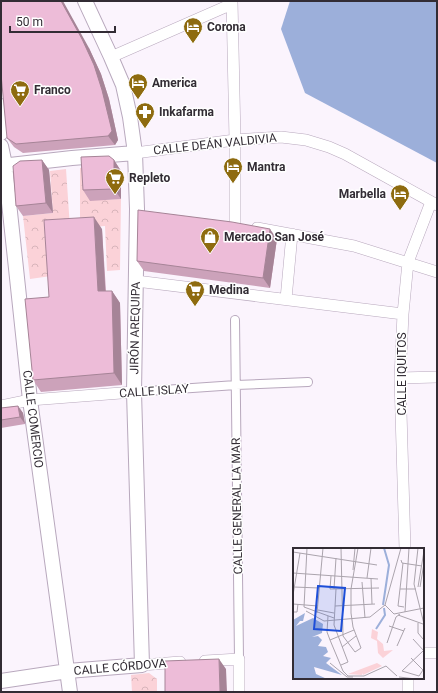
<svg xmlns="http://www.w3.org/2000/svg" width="438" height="693" font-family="Roboto,sans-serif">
	<defs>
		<pattern id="park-crowns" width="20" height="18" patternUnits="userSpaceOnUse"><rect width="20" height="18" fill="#fbd2d8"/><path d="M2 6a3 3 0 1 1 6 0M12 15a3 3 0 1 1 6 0" fill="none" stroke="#d8b4ba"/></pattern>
	</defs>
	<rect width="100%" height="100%" fill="#fbf4fd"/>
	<path fill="url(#park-crowns)" d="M88,167L90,200L121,199L120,270L107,271L105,226L80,228V168Z
		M66,169L70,228L51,276L30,279L23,216L53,213L50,171Z
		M149,673L157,679V692H132L131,675Z"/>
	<path fill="#9cafda" d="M290,1H437V163L305,93L281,29Z"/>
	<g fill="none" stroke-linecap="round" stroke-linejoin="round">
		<defs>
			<path id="pedestrian" d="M235,320L239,659
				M134,392L236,385L308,382"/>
			<path id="minor" d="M232,1L235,140V224
				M111,57L232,4
				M135,153L235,140L281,137L306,140L329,147L345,154L437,205
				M257,228L354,246L437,272
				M136,281L403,314
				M286,299L292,234
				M400,378L437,377
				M1,406L30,400L134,392
				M405,549L400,378L403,314L408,262L431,202
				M423,653H437
				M205,661L239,659V692
				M142,665L180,662
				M408,678V692"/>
			<path id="tertiary" d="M1,106L3,123L1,133
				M1,146L5,165L30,400L70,692
				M1,166L72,158L135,153
				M1,681L68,671L142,665L134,392L137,209L135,153L130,117L123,85L111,57L85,1"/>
		</defs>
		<use href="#pedestrian" stroke="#b8a8bd" stroke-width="10"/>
		<use href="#minor" stroke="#b8a8bd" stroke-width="12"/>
		<use href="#tertiary" stroke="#b8a8bd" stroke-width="16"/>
		<use href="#pedestrian" stroke="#fff" stroke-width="8"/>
		<use href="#minor" stroke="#fff" stroke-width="11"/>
		<use href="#tertiary" stroke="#fff" stroke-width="14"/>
	</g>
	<path fill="#cca2ba" d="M89,48L101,74L109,99L118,140L115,145L23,153L14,147L7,138Z
		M42,160L49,170L53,213L23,216L16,206Z
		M114,160L121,171V199L90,201L83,190Z
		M102,229L106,291H112L120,303L122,385L41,392L33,380L49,297Z
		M277,239L270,288L144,271L137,261Z
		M18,406L23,413L25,424L1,428V408Z"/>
	<path fill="#a68497" d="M61,1H63L89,48L101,74L109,99L118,140L115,145L108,136Z
		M42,160L49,170L53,213L46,203Z
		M114,160L121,171V199L114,189Z
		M94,217L102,229L106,303L98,291Z
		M270,229L277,239L270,288L263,278Z
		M112,291L120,303L122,385L114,373Z
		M18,406L23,413L25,424L20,417Z
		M219,659L226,669L227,692H220Z"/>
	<path fill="#edbcd8" stroke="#a68497" d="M1,1H61L82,39L94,65L102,90L112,131L108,136L16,144L7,138L1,74Z
		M109,156L114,160V189L83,190L81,157Z
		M42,160L46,203L16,206L13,166L20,161Z
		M138,210L232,222L270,229L263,278L137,261Z
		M94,217L98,291H112L114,373L33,380L25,299L49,297L44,220Z
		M18,406L20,417L1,420V408Z
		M219,659L220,692H165V661Z"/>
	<defs>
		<symbol id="hotel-pin" viewBox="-11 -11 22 30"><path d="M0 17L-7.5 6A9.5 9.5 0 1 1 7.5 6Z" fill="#8e6b0f" stroke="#fff"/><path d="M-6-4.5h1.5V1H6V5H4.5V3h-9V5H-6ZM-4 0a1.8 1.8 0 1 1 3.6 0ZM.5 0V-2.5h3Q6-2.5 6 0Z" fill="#fff"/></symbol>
		<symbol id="supermarket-pin" viewBox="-11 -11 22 30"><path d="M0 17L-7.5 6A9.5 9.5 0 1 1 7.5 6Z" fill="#8e6b0f" stroke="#fff"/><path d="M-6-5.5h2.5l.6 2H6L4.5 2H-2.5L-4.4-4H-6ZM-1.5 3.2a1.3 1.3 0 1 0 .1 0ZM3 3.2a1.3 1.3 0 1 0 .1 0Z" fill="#fff"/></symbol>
		<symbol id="pharmacy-pin" viewBox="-11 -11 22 30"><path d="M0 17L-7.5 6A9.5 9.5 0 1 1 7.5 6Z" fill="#8e6b0f" stroke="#fff"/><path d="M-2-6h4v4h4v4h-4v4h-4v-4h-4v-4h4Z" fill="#fff"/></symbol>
		<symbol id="shop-pin" viewBox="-11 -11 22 30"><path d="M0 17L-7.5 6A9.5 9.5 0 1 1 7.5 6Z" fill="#8e6b0f" stroke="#fff"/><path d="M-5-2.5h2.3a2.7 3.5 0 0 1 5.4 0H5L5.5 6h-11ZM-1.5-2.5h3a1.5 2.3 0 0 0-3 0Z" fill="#fff"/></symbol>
	</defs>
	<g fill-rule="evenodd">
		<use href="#hotel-pin" x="182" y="16" width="22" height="30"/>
		<use href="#hotel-pin" x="127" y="72" width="22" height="30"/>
		<use href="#supermarket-pin" x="9" y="79" width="22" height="30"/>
		<use href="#pharmacy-pin" x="134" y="101" width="22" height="30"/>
		<use href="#hotel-pin" x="222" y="156" width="22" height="30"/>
		<use href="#supermarket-pin" x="104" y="167" width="22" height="30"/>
		<use href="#hotel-pin" x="389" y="183" width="22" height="30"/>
		<use href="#shop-pin" x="199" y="226" width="22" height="30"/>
		<use href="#supermarket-pin" x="184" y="279" width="22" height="30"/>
	</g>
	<g text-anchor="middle" stroke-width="3" stroke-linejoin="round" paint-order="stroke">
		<g font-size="12" font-weight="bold" fill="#322c34" stroke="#fff" text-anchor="start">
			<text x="207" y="31">Corona</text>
			<text x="152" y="87">America</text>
			<text x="34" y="94">Franco</text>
			<text x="159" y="116">Inkafarma</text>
			<text x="247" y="171">Mantra</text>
			<text x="129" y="182">Repleto</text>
			<text x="386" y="198" text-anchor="end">Marbella</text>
			<text x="224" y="241">Mercado San José</text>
			<text x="209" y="294">Medina</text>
		</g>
		<g font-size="12" fill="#322c34" stroke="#fff">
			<text transform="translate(215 144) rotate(-6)" y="4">CALLE DEÁN VALDIVIA</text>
			<text transform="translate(135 328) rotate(-89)" y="4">JIRÓN AREQUIPA</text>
			<text transform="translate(402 374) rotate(-90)" y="4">CALLE IQUITOS</text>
			<text transform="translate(154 391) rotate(-4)" y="4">CALLE ISLAY</text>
			<text transform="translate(33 419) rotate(83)" y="4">CALLE COMERCIO</text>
			<text transform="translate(237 506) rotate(-91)" y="4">CALLE GENERAL LA MAR</text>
			<text transform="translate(120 667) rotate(-5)" y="4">CALLE CÓRDOVA</text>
		</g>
	</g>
	<g transform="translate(293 548)">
		<rect width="131" height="131" fill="#fbf4fd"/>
		<path d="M79,81L85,84L84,91L90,96L91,103L100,102L90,110L85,105L84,93L78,90Z" fill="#fbd2d8"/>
		<path d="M84,115L89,118L70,127V125L69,127L55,126Z" fill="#fbd2d8"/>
		<path d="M12,65L10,73H7L3,78L20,70L30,76L29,85L19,89L25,88L29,92L25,98L33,99L35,104L30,108L38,110L33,115L49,127L21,119L23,126L34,131H0V72Z" fill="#9cafda"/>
		<path fill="none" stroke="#9cafda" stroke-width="2" d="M90,57L96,17L91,0M83,81L92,67L91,60"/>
		<path fill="none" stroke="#aba4ad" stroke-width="1" d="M14,0L11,59L41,70M48,0L50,88L62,104L68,100L60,79L58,65V41L65,0M125,0L121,36L131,76M0,4L84,17M108,12L109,15L129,18M110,15L105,58L111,59M60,22L62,0M0,25L85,31M38,28L37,41L86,40M74,30L78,0M78,30L79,56M69,34L72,70M1,39L26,40M125,39L131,3M127,39L131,15M41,41L43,10M43,41L41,77L55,114L48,117M107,41H123M0,47L7,5M0,56L25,58M92,57L101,66L131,60M42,58L82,56M25,62L41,65M13,63L31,73L77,69L92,57L108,0M0,64H4L5,56M112,64L116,0M24,65L30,0M105,67L130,76M35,68L34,84L37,92M125,75V85L130,91M96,78L111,83M120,91L131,103M37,92L50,123L55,128H71L93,118L104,128M37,92L61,82M94,95L103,69L107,66M104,98L112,80M49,99L63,88M118,110L130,122L126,128M37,115L54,129H60M126,128L109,123L130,103M106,129L123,131"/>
		<path fill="#1d4ed8" fill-opacity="0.15" stroke="#1d4ed8" stroke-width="2" d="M25,38L52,40L48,83L21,81Z"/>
		<rect width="131" height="131" fill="none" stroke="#322c34" stroke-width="2"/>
	</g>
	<rect width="438" height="693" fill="none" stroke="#322c34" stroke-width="4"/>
	<path d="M10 26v6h105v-6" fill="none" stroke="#322c34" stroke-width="2"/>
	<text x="16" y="26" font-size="12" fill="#322c34" stroke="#ffffff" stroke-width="3" paint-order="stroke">50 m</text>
</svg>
